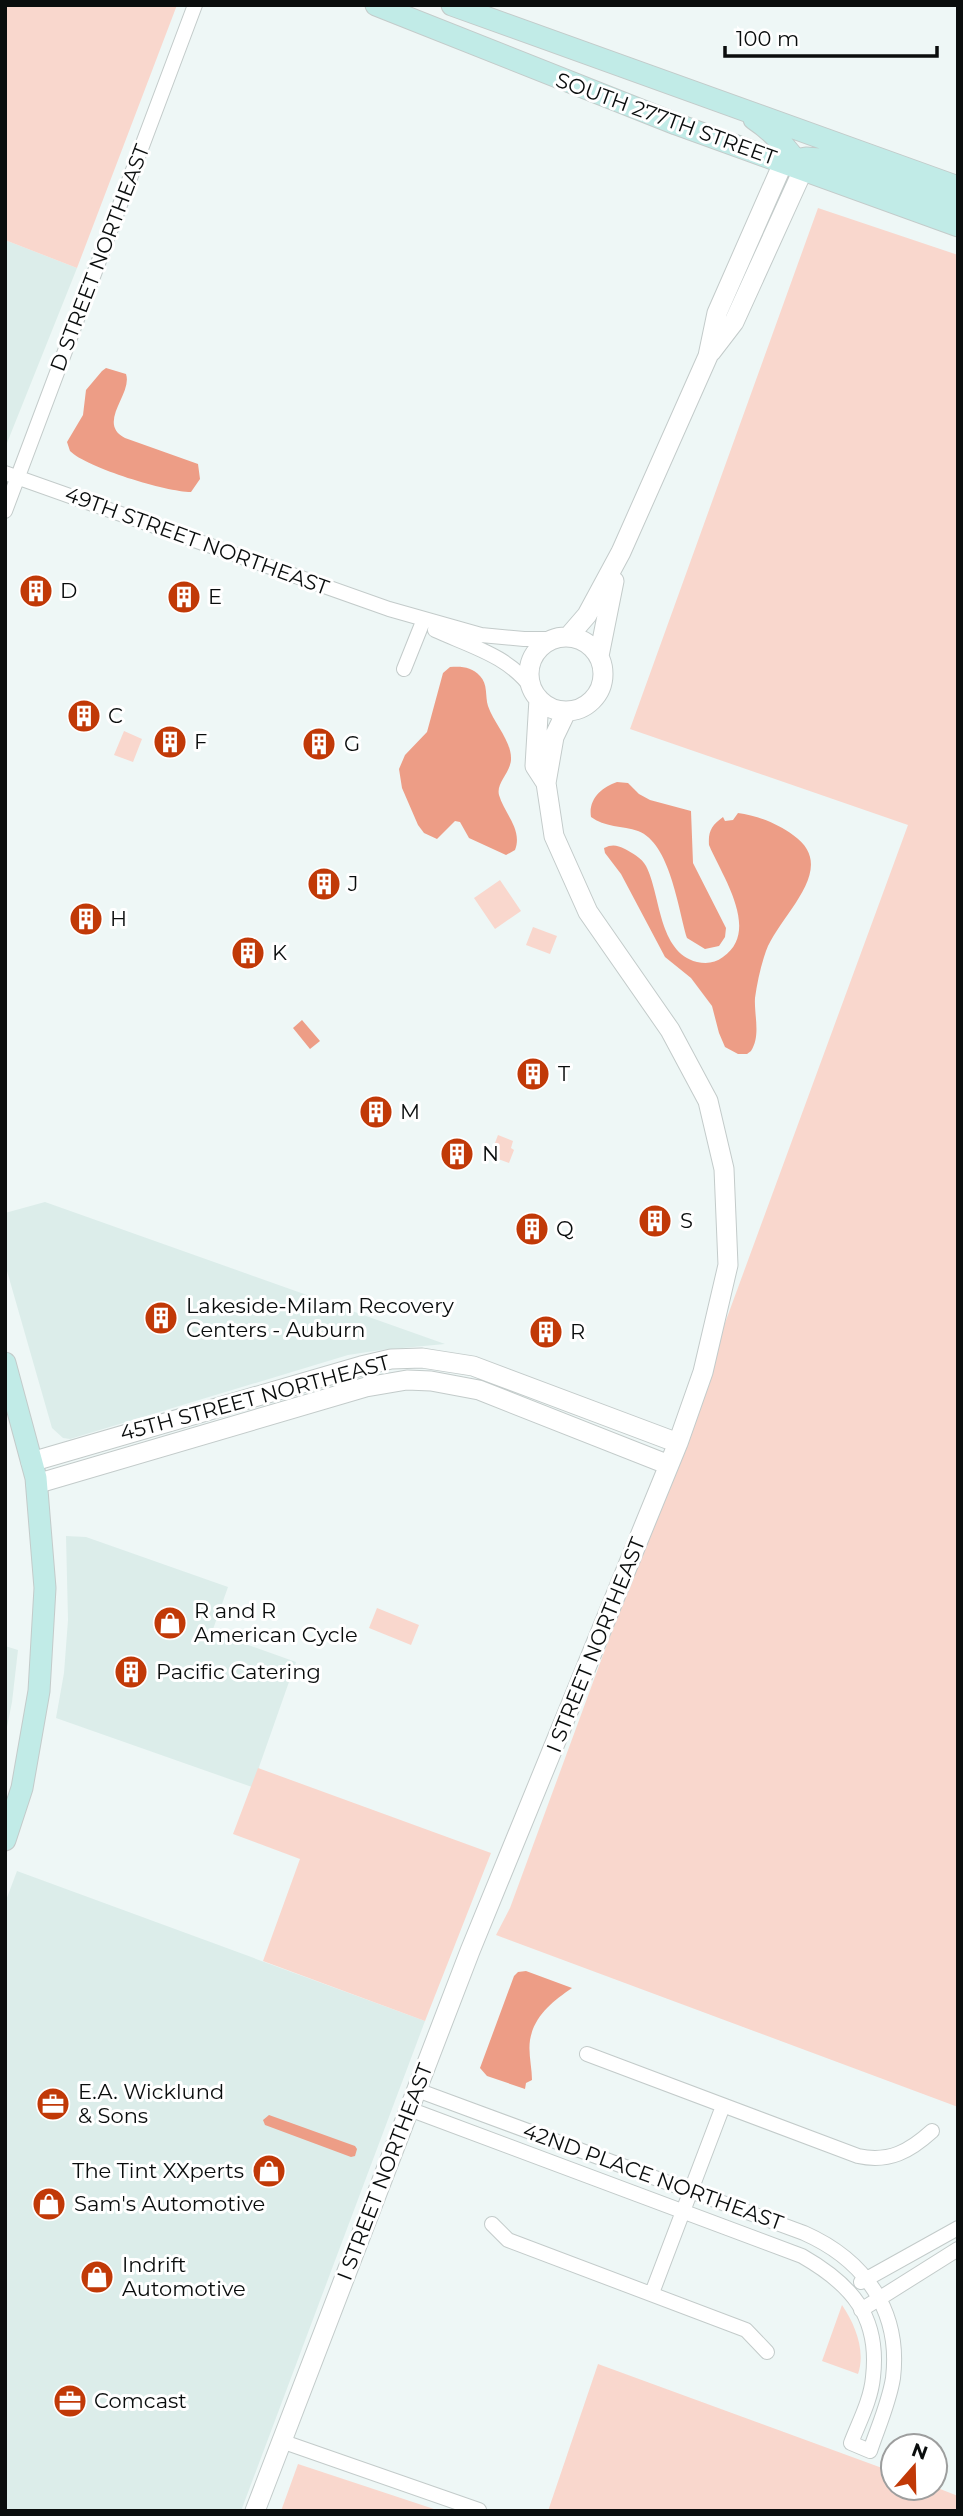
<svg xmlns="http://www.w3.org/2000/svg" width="963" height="2516" font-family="Montserrat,sans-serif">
	<rect width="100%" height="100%" fill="#eef7f6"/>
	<path fill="#dcedea" d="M5,240L77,268L5,448Z
		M45,1202L445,1344L381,1350L348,1355L70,1439L63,1438L52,1428L5,1264V1213Z
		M66,1536L86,1537L228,1587L212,1632L296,1662L252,1787L56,1718L64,1673L68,1620Z
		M5,1646L18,1650L12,1702L5,1737Z
		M17,1871L425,2021L241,2511H5V1903Z"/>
	<path fill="#f9d7cd" d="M5,5H177L77,268L5,240Z
		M818,208L958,255V2107L496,1935L510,1908L908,825L630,729Z
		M124,731L142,739L133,762L114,755Z
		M500,880L521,911L495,929L474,898Z
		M533,927L557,936L550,954L526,945Z
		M498,1135L513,1141L511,1148L514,1150L509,1163L490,1156Z
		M377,1608L419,1625L411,1645L369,1628Z
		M258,1768L491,1853L425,2021L263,1961L300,1859L233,1834Z
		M842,2305C855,2324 866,2351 858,2374L822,2361Z
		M598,2364L893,2472V2488L935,2487L958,2496V2511H548Z
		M298,2464L440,2511H281Z"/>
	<path fill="#ed9d86" d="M106,368L126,374C133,394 96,423 125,438L198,464L200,479L191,492C167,492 87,468 70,451L67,442L83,415L86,390L102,371Z
		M450,667C462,666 472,667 480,676C488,684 485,696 488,706C494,724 512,741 511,760C510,773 496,783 499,795C504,813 523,830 515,850L506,855L469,838L460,822L455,821L437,839L424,833L418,825L402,788L399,769L405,755L427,732L443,673Z
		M617,782L628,783L639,794L650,800L691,811L693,863L726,928L725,937L719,946L705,949L687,938C678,908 670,843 638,831C623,826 604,827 591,817C588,799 602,787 617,782Z
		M738,813C756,815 778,824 793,835C841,868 779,915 766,951C761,965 757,983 755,998C754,1015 761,1036 751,1051L747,1054H738L725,1047L719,1033L712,1006L691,978L665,957L621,874L605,853L604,848C612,844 617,845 625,849C632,853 642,858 646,866C661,895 658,952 697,962C707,964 715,963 723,957C761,931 722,876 709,845C708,831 712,825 723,817L725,821L733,820Z
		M302,1020L320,1041L310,1049L293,1028Z
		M526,1971L572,1988C553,2001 534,2016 530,2040C528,2053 532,2067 532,2080L526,2083L525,2089L487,2076L480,2068L514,1976L518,1972Z
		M269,2115L355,2146L357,2149L355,2156L351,2157L265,2125L263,2120Z"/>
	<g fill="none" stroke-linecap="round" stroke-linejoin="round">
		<defs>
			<path id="minor" d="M5,473L389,609L481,635L524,639H555
				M5,511L195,5
				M435,630C470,646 510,656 533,690
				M404,669L422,624
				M587,2054L858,2156C889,2163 910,2151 932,2131
				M409,2109L802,2256C851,2284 880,2316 873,2377C871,2400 859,2422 851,2443L870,2451C878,2427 889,2403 893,2378C901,2311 865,2260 804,2233L417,2090
				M492,2224L508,2240L746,2330L767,2352
				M861,2282L958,2228
				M652,2293L723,2106
				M861,2310L958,2249
				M281,2441L479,2510"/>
			<path id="tertiary" d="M711,352L734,322L803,170
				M568,637L587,615L621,552L708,356L717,313L783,163
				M529 674a37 37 0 1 1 74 0a37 37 0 1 1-74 0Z
				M599,656L614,581
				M539,699L535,766L546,783L554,737L566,712
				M31,1462L361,1366L391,1359L422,1358L473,1366L678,1443
				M36,1484L366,1387L407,1380L431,1381L479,1390L669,1465
				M255,2511L470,1951L678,1443L703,1372L728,1265L724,1169L708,1101L670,1030L588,912L554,836L546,783"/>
			<path id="secondary" d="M376,5L676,124L958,226
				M452,5L958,187
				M754,119C774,132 787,149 802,168
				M789,161L806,158L819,159L958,209
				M5,1363L36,1478L45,1588L39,1691L22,1788L5,1840"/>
		</defs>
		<use href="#minor" stroke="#c3cbca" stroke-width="16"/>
		<use href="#tertiary" stroke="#c3cbca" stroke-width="21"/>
		<use href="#secondary" stroke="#c3cbca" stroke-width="23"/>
		<use href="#minor" stroke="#fff" stroke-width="14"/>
		<use href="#tertiary" stroke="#fff" stroke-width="19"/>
		<use href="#secondary" stroke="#c1ebe7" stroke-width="21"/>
	</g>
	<defs>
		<symbol id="building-disc" viewBox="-11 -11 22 22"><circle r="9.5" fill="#c13907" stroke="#fff"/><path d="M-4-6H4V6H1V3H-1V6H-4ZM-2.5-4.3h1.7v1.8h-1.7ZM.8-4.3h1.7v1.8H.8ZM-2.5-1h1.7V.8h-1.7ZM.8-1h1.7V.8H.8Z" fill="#fff"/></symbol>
		<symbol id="shop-disc" viewBox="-11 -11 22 22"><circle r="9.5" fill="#c13907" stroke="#fff"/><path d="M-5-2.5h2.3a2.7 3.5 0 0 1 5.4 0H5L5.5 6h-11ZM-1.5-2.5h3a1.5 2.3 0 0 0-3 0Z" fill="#fff"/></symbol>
		<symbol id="office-disc" viewBox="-11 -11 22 22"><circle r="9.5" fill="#c13907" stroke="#fff"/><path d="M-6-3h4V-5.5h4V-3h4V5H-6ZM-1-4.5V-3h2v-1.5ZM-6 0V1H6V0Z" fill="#fff"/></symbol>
	</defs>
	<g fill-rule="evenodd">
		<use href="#building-disc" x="17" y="572" width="38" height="38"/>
		<use href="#building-disc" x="165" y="578" width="38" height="38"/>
		<use href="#building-disc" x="65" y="697" width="38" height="38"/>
		<use href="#building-disc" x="151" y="723" width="38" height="38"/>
		<use href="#building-disc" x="300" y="725" width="38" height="38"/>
		<use href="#building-disc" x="305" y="865" width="38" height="38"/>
		<use href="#building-disc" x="67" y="900" width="38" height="38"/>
		<use href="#building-disc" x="229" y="934" width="38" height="38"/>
		<use href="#building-disc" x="514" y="1055" width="38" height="38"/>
		<use href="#building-disc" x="357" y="1093" width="38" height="38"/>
		<use href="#building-disc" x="438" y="1135" width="38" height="38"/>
		<use href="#building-disc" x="636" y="1202" width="38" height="38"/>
		<use href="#building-disc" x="513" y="1210" width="38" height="38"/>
		<use href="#building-disc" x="142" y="1299" width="38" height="38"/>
		<use href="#building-disc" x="527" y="1313" width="38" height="38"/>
		<use href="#shop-disc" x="151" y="1604" width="38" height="38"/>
		<use href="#building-disc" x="112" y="1653" width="38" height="38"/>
		<use href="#office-disc" x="34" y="2085" width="38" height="38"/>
		<use href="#shop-disc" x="250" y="2152" width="38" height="38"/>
		<use href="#shop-disc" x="30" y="2185" width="38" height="38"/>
		<use href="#shop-disc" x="78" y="2258" width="38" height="38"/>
		<use href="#office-disc" x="51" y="2382" width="38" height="38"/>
	</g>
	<g text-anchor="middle" stroke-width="6" stroke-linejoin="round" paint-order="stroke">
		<g font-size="21" fill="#0a0d0d" stroke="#fff">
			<text transform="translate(666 119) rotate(20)" y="7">SOUTH 277TH STREET</text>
			<text transform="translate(100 258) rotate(-69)" y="7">D STREET NORTHEAST</text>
			<text transform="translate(197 541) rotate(20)" y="7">49TH STREET NORTHEAST</text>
			<text transform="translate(255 1398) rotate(-15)" y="7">45TH STREET NORTHEAST</text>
			<text transform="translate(596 1645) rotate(-68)" y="7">I STREET NORTHEAST</text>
			<text transform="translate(385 2172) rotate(-69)" y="7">I STREET NORTHEAST</text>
			<text transform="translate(653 2177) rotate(20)" y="7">42ND PLACE NORTHEAST</text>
		</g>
		<g font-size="21" fill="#0a0d0d" stroke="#fff" text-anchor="start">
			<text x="60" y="598">D</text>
			<text x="208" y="604">E</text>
			<text x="108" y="723">C</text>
			<text x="194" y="749">F</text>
			<text x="344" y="751">G</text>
			<text x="348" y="891">J</text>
			<text x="110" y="926">H</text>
			<text x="272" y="960">K</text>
			<text x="558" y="1081">T</text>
			<text x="400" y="1119">M</text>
			<text x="482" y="1161">N</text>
			<text x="680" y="1228">S</text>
			<text x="556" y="1236">Q</text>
			<text x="186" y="1313">Lakeside-Milam Recovery<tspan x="186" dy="24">Centers - Auburn</tspan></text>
			<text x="570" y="1339">R</text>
			<text x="194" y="1618">R and R<tspan x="194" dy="24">American Cycle</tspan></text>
			<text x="156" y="1679">Pacific Catering</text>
			<text x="78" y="2099">E.A. Wicklund<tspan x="78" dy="24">&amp; Sons</tspan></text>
			<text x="244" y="2178" text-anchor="end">The Tint XXperts</text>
			<text x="74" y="2211">Sam's Automotive</text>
			<text x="122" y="2272">Indrift<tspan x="122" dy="24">Automotive</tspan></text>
			<text x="94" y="2408">Comcast</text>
		</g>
	</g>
	<rect width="963" height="2516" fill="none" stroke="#0a0d0d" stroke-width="14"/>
	<g transform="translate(914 2467) rotate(20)"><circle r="33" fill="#ffffff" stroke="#9d9e9e" stroke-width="2"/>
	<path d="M0-5L12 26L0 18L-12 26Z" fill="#c13907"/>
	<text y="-10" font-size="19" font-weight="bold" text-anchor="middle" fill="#0a0d0d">N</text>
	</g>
	<path d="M725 46v10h212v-10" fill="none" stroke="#0a0d0d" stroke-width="3.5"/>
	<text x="736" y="46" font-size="21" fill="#0a0d0d" stroke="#ffffff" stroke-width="5" paint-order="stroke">100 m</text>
</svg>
